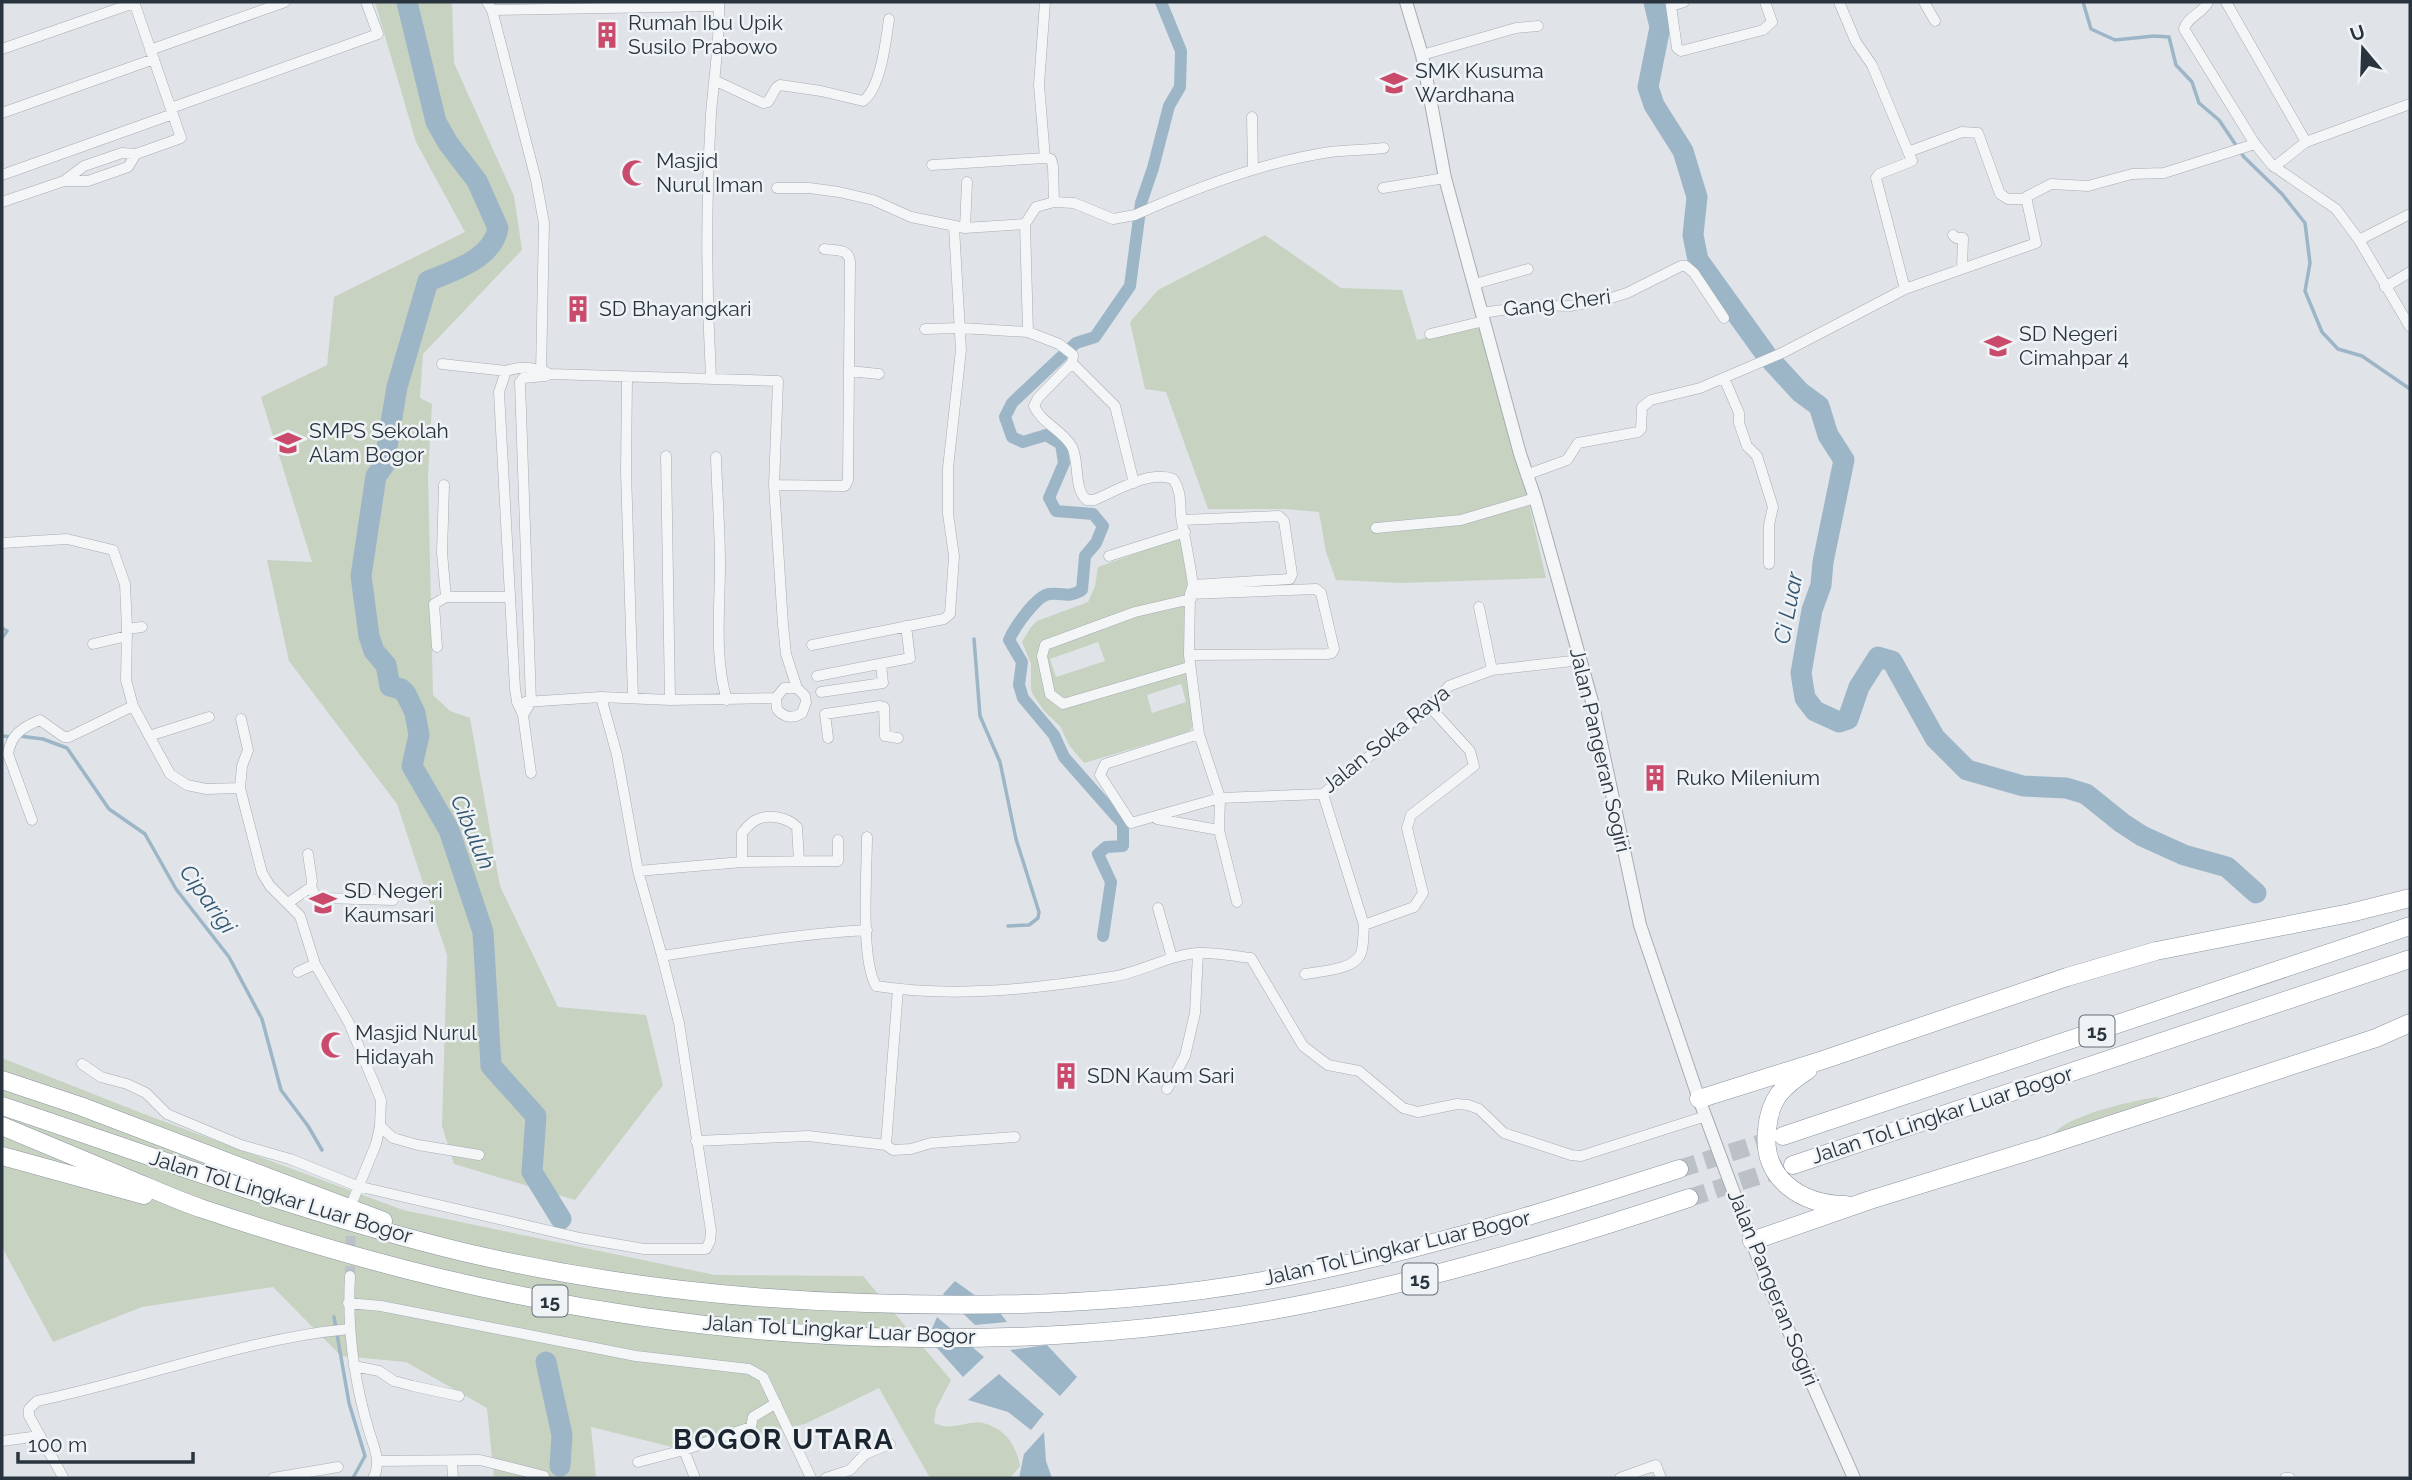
<svg xmlns="http://www.w3.org/2000/svg" width="2412" height="1480" font-family="Raleway,sans-serif">
	<rect width="100%" height="100%" fill="#e0e4e8"/>
	<path fill="#c8d2c1" fill-rule="evenodd" d="M375,2H452L454,63L514,196L522,250L423,354L420,398L432,404L428,476L433,695L450,711L470,718L500,886L558,1007L646,1015L663,1085L575,1200L454,1164L442,1126L447,955L397,804L289,661L267,560L312,562L261,397L327,365L334,297L465,232L416,142Z
		M1265,235L1341,288L1402,290L1417,340L1487,324L1546,578L1402,583L1336,580L1326,552L1319,512L1285,509H1208L1166,392L1145,389L1130,322L1158,290Z
		M1176,539H1181L1190,580L1192,728L1188,732L1084,763L1069,745L1060,726L1045,712L1033,695L1031,689V664L1022,642L1031,627L1037,621L1088,602L1095,586L1098,567ZM1098,642L1105,661L1056,677L1050,659ZM1181,684L1186,702L1152,713L1147,695Z
		M2,1058L144,1114L403,1210L715,1275L863,1276L951,1380L936,1409L934,1423C952,1432 966,1420 983,1423C1006,1429 1016,1445 1020,1466L1010,1478H930L879,1388L805,1424L684,1450L591,1427L596,1478H494L487,1408L406,1362L341,1356L273,1287L142,1307L53,1342L2,1247Z
		M2156,1097L2176,1103L2039,1148C2047,1140 2055,1131 2064,1125C2089,1111 2128,1102 2156,1097Z"/>
	<path fill="#9cb6c7" d="M955,1281L1001,1314L1007,1322L975,1325L943,1294Z
		M937,1317L984,1357L963,1377L928,1338Z
		M1047,1345L1077,1377L1060,1396L1010,1350Z
		M999,1374L1044,1414L1031,1430L1008,1412L968,1400Z
		M1044,1432L1046,1461L1052,1478H1019L1024,1454Z"/>
	<g fill="none" stroke-linecap="round" stroke-linejoin="round">
		<path stroke="#9cb6c7" stroke-width="3.5" d="M2083,2L2091,29L2115,40L2154,36L2169,37L2176,65L2192,82L2199,103L2219,120L2244,157L2282,194L2305,223L2310,263L2305,291L2322,332L2338,349L2362,356L2410,389
			M2,628L7,631L2,638
			M974,639L980,716L1000,762L1016,839L1039,912L1038,918L1029,925L1008,926
			M2,736L12,737
			M19,736L43,739L67,748L109,809L145,834L176,889L229,957L262,1019L281,1090L308,1126L322,1150
			M334,1317L349,1403L365,1456L353,1478"/>
		<path stroke="#9cb6c7" stroke-width="12" d="M1103,936L1111,882L1098,854L1106,847L1123,846V824L1064,757L1054,735L1023,698L1019,685L1022,662L1009,640C1014,628 1036,596 1049,594C1065,592 1066,599 1082,590L1085,556L1096,543L1103,526L1093,514L1056,511L1049,498L1064,463L1061,444L1046,435L1023,442L1012,437L1005,417L1012,403L1064,354L1076,343L1095,337L1130,286L1141,203L1153,168L1169,106L1180,87L1181,51L1161,2"/>
		<path stroke="#9cb6c7" stroke-width="21" d="M407,2L436,122L448,143L477,181L498,228C493,258 454,271 428,281L397,387L384,465L376,476L361,576L369,636L374,651L386,665L390,686L401,689L406,694L415,713L419,735L412,766L449,830L483,932L491,1066L536,1116L532,1172L561,1219
			M1654,2L1660,27L1648,87L1654,105L1683,151L1697,197L1693,235L1698,260L1767,356L1800,392L1819,406L1828,435L1844,460L1823,562L1821,585L1812,610L1801,673L1805,698L1815,711L1839,722L1848,719L1859,687L1878,657L1892,661L1935,738L1967,770L2023,786L2066,788L2086,794L2122,823L2142,836L2184,855L2227,867L2256,893
			M546,1362L562,1435L560,1466"/>
		<path stroke="#bbc1c6" stroke-width="10" stroke-dasharray="10 5" stroke-linecap="butt" d="M350,1276L351,1219"/>
		<path stroke="#bbc1c6" stroke-width="18" stroke-dasharray="18 9" stroke-linecap="butt" d="M1679,1169L1780,1137
			M1689,1198L1789,1166"/>
		<defs>
			<path id="minor" d="M487,2L492,10L536,180L544,223L541,373
				M1045,2L1039,85L1045,158L1051,159L1053,166L1054,202
				M1684,2L1671,6L1677,48L1681,51L1763,30L1772,22L1765,2
				M1839,2L1856,42L1872,65L1912,161L1879,174L1876,178L1905,289
				M1924,2L1935,21
				M2208,2C2202,14 2188,16 2184,29L2255,144L2272,165L2336,209L2359,240L2410,327
				M2226,2L2306,142
				M492,10L719,6
				M2,49L134,3
				M150,50L285,2
				M1422,55L1516,28L1538,26
				M716,81L763,103L768,102L776,88L780,85L821,91L863,101C881,88 886,40 889,19
				M171,108L378,34L366,2
				M2,113L154,59
				M1252,117L1253,168
				M1908,152L1962,132L1978,133L2000,194L2008,199H2026
				M932,165L1045,158
				M2274,167L2306,142L2410,104
				M2,175L173,114
				M64,181H88L128,167L136,154
				M967,182L965,228L1025,224
				M777,188H809L839,192L873,200L911,217L965,228
				M1383,188L1445,178
				M2,202L64,181L84,166L122,153L136,154L181,138L134,2
				M1953,235L1956,238H1963L1962,269
				M2359,240L2410,214
				M1475,284L1528,269
				M2385,287L2410,272
				M1482,313L1536,305L1570,306L1608,299L1627,293L1681,266H1686L1694,273L1724,318
				M925,329L961,328L1028,332L1059,344L1073,355L1072,363L1038,398L1034,406C1042,424 1064,431 1072,447C1080,463 1073,489 1087,500H1094C1116,491 1149,470 1173,479C1183,493 1179,507 1182,523C1186,543 1190,564 1193,585L1190,594L1189,655L1199,734L1220,798L1219,830L1237,902
				M1028,332L1025,224L1036,207L1054,202L1074,203L1113,219L1135,215C1197,187 1263,162 1330,152C1348,150 1366,150 1384,148
				M1430,334L1484,321
				M1072,363L1115,406L1134,483
				M442,364L506,371
				M849,371L879,374
				M627,377L626,472L633,697
				M711,377C706,290 706,201 711,114C714,77 720,40 719,2
				M1724,378L1739,413V423L1747,446L1757,456L1773,507L1769,525V564
				M666,456L670,700
				M716,457C717,493 720,529 720,565C720,608 714,658 727,700
				M1526,475L1567,460L1578,443L1638,432L1641,429L1642,407L1651,400L1700,388L1782,353L1905,289L2036,243L2026,197L2051,184L2088,186L2132,174L2164,173L2255,144
				M444,485L442,553L446,597
				M774,485L841,486H845L848,480L850,261C848,248 835,251 824,249
				M1182,520L1279,516L1284,521L1292,574L1290,579L1193,585
				M1376,528L1461,520L1535,498
				M2,543L67,539L113,550L125,584L127,629L126,680L133,706L170,774L187,785L206,789L240,788L262,873L270,886L300,916L315,964L349,1023L381,1100L380,1126L376,1144L351,1205
				M1109,556L1185,532
				M1479,607L1492,670
				M127,629L142,627
				M93,644L127,636
				M812,645L944,619L950,614L954,556L948,514V468L961,350L954,227
				M437,647L434,604L446,597H510
				M1189,655L1327,654L1332,653L1334,649L1321,593L1316,589L1190,594
				M1189,667L1063,704L1050,694L1042,656L1045,645L1135,612L1191,599
				M817,676L910,658L906,626
				M821,692L883,683L881,665
				M525,702L601,697L670,700L776,698
				M523,715L531,702L520,382L523,378L545,376L550,374L778,381L774,485L783,625L786,654L797,688L805,696L806,702L802,713C793,719 784,718 777,709L776,698L784,688H797
				M1199,734L1105,764L1100,775L1131,823L1220,798L1323,794L1430,707L1449,686L1492,670L1581,660
				M149,736L209,717
				M828,738L825,714L880,706L884,707L885,736L898,738
				M531,773L523,715L517,702L515,689L499,392L506,371C520,366 536,367 550,374
				M240,788L242,766L248,750L241,719
				M1157,819L1219,830
				M32,820L8,754C11,734 23,727 40,720L64,737H69L133,706
				M867,837C867,872 860,958 876,986C954,998 1034,989 1111,977C1140,973 1168,955 1198,953C1215,952 1234,956 1251,958L1303,1046L1328,1065L1359,1071L1403,1108L1418,1112L1457,1104L1468,1105L1479,1109L1504,1133L1571,1155L1581,1156L1706,1116
				M742,862V833C745,829 750,824 754,821C767,813 787,817 797,827L799,861
				M638,871L742,862L838,861V840
				M311,887L315,895L322,898L393,900
				M288,903L311,887L312,881L308,854
				M1158,908L1172,958
				M1364,925L1414,907L1423,893L1407,828L1411,815L1474,766L1470,751L1430,707
				M662,956C731,945 798,934 867,930
				M298,972L315,964
				M1305,974C1321,971 1355,970 1361,953C1364,945 1363,934 1364,925L1323,794
				M82,1064L101,1077L127,1084L146,1093L167,1114L241,1145L290,1159L357,1186L580,1238L644,1249H706L710,1241L711,1231L679,1023L662,956L638,871L617,755L601,697
				M1167,1089L1185,1056L1195,1013L1198,953
				M380,1126L393,1138L418,1145L479,1155
				M696,1141L808,1136L886,1145L893,1150L911,1149L931,1143L1015,1137
				M886,1145L898,989
				M350,1276C347,1329 354,1381 369,1431C374,1447 382,1463 373,1478
				M348,1303L381,1306L636,1356L749,1369L763,1377L811,1478
				M354,1366L379,1371L394,1381L413,1386L459,1396
				M2,1441L39,1436
				M684,1450L695,1478
				M378,1461L480,1460L544,1476
				M452,1462L453,1478
				M638,1462L684,1450L751,1427L753,1417L776,1403
				M63,1477L29,1416V1409L37,1401C141,1380 243,1339 349,1329
				M273,1478L338,1467
				M826,1478L850,1470L865,1454L890,1444
				M1620,1478L1656,1465L1661,1478
				M2285,1478H2290"/>
			<path id="tertiary" d="M1406,2L1422,55L1445,178L1520,454L1535,498L1593,705L1640,925L1699,1099L1767,1282L1854,1478"/>
			<path id="motorway" d="M1808,1070C1797,1077 1787,1084 1779,1094C1771,1105 1768,1117 1767,1130C1761,1179 1802,1205 1846,1205
				M2,1080L80,1106L383,1221
				M1699,1099L1823,1060L2067,977L2156,951L2350,913L2410,898
				M2,1106C155,1157 306,1214 463,1252C595,1283 730,1299 866,1303C998,1308 1131,1304 1262,1281C1405,1256 1542,1213 1679,1169
				M2,1126C45,1144 88,1162 131,1180C155,1190 179,1201 203,1209C308,1244 414,1275 523,1296C762,1345 1028,1353 1268,1311C1412,1285 1551,1244 1689,1198
				M1783,1136L2410,926
				M2,1156L144,1195
				M1793,1165L2410,959
				M1752,1241L1870,1200L2039,1148L2376,1038L2410,1023"/>
		</defs>
		<use href="#minor" stroke="#a5acb2" stroke-width="11"/>
		<use href="#tertiary" stroke="#a5acb2" stroke-width="14"/>
		<use href="#motorway" stroke="#88939e" stroke-width="19"/>
		<use href="#minor" stroke="#f3f5f7" stroke-width="10"/>
		<use href="#tertiary" stroke="#f3f5f7" stroke-width="12"/>
		<use href="#motorway" stroke="#fff" stroke-width="18"/>
	</g>
	<defs>
		<symbol id="building-bare" viewBox="-9 -9 18 18"><path d="M-4-6H4V6H1V3H-1V6H-4ZM-2.5-4.3h1.7v1.8h-1.7ZM.8-4.3h1.7v1.8H.8ZM-2.5-1h1.7V.8h-1.7ZM.8-1h1.7V.8H.8Z" fill="#c94a6b" stroke="#eff3f6" stroke-width="2.5" paint-order="stroke"/></symbol>
		<symbol id="school-bare" viewBox="-9 -9 18 18"><path d="M0-5L7-2L0 1L-7-2ZM-4 1L0 2.5L4 1V4Q0 6-4 4Z" fill="#c94a6b" stroke="#eff3f6" stroke-width="2.5" paint-order="stroke"/></symbol>
		<symbol id="mosque-bare" viewBox="-9 -9 18 18"><path d="M3.5-4.9A6 6 0 1 0 3.5 4.9A5 5 0 1 1 3.5-4.9Z" fill="#c94a6b" stroke="#eff3f6" stroke-width="2.5" paint-order="stroke"/></symbol>
	</defs>
	<g fill-rule="evenodd">
		<use href="#building-bare" x="588" y="16" width="38" height="38"/>
		<use href="#school-bare" x="1375" y="64" width="38" height="38"/>
		<use href="#mosque-bare" x="616" y="154" width="38" height="38"/>
		<use href="#building-bare" x="559" y="290" width="38" height="38"/>
		<use href="#school-bare" x="1979" y="327" width="38" height="38"/>
		<use href="#school-bare" x="269" y="424" width="38" height="38"/>
		<use href="#building-bare" x="1636" y="759" width="38" height="38"/>
		<use href="#school-bare" x="304" y="884" width="38" height="38"/>
		<use href="#mosque-bare" x="315" y="1026" width="38" height="38"/>
		<use href="#building-bare" x="1047" y="1057" width="38" height="38"/>
	</g>
	<g text-anchor="middle" stroke-width="5" stroke-linejoin="round" paint-order="stroke">
		<g fill="#eff3f6" stroke="#646d76" stroke-width="2">
			<rect x="2079.5" y="1015.5" width="35" height="31" rx="5"/>
			<rect x="1402.5" y="1263.5" width="35" height="31" rx="5"/>
			<rect x="532.5" y="1285.5" width="35" height="31" rx="5"/>
		</g>
		<g font-size="19" font-weight="bold" fill="#29343f">
			<text x="2097" y="1038">15</text>
			<text x="1420" y="1286">15</text>
			<text x="550" y="1308">15</text>
		</g>
		<g font-size="21" fill="#29343f" stroke="#eff3f6" text-anchor="start">
			<text x="628" y="30">Rumah Ibu Upik<tspan x="628" dy="24">Susilo Prabowo</tspan></text>
			<text x="1415" y="78">SMK Kusuma<tspan x="1415" dy="24">Wardhana</tspan></text>
			<text x="656" y="168">Masjid<tspan x="656" dy="24">Nurul Iman</tspan></text>
			<text x="599" y="316">SD Bhayangkari</text>
			<text x="2019" y="341">SD Negeri<tspan x="2019" dy="24">Cimahpar 4</tspan></text>
			<text x="309" y="438">SMPS Sekolah<tspan x="309" dy="24">Alam Bogor</tspan></text>
			<text x="1676" y="785">Ruko Milenium</text>
			<text x="344" y="898">SD Negeri<tspan x="344" dy="24">Kaumsari</tspan></text>
			<text x="355" y="1040">Masjid Nurul<tspan x="355" dy="24">Hidayah</tspan></text>
			<text x="1087" y="1083">SDN Kaum Sari</text>
		</g>
		<g font-size="21" fill="#29343f" stroke="#eff3f6">
			<text transform="translate(1557 303) rotate(-7)" y="7">Gang Cheri</text>
			<text transform="translate(1386 739) rotate(-39)" y="7">Jalan Soka Raya</text>
			<text transform="translate(1600 750) rotate(77)" y="7">Jalan Pangeran Sogiri</text>
			<text transform="translate(1942 1115) rotate(-18)" y="7">Jalan Tol Lingkar Luar Bogor</text>
			<text transform="translate(281 1197) rotate(17)" y="7">Jalan Tol Lingkar Luar Bogor</text>
			<text transform="translate(1397 1248) rotate(-13)" y="7">Jalan Tol Lingkar Luar Bogor</text>
			<text transform="translate(1773 1288) rotate(68)" y="7">Jalan Pangeran Sogiri</text>
			<text transform="translate(839 1330) rotate(3)" y="7">Jalan Tol Lingkar Luar Bogor</text>
		</g>
		<g font-size="23" font-style="italic" fill="#355772" stroke="#eff3f6">
			<text transform="translate(1788 608) rotate(-79)" y="8">Ci Luar</text>
			<text transform="translate(473 832) rotate(67)" y="8">Cibuluh</text>
			<text transform="translate(208 899) rotate(54)" y="8">Ciparigi</text>
		</g>
		<g font-size="28" font-weight="bold" letter-spacing="2" fill="#1b2530" stroke="#eff3f6">
			<text x="784" y="1449">BOGOR UTARA</text>
		</g>
	</g>
	<rect width="2412" height="1480" fill="none" stroke="#29343f" stroke-width="7"/>
	<g transform="translate(2363 49) rotate(341)" stroke="#eff3f6" stroke-width="5" paint-order="stroke">
	<path d="M0-5L12 26L0 18L-12 26Z" fill="#29343f"/>
	<text y="-10" font-size="19" font-weight="bold" text-anchor="middle" fill="#29343f">U</text>
	</g>
	<path d="M18 1452v10h175v-10" fill="none" stroke="#29343f" stroke-width="3.5"/>
	<text x="28" y="1452" font-size="21" fill="#29343f" stroke="#eff3f6" stroke-width="5" paint-order="stroke">100 m</text>
</svg>
